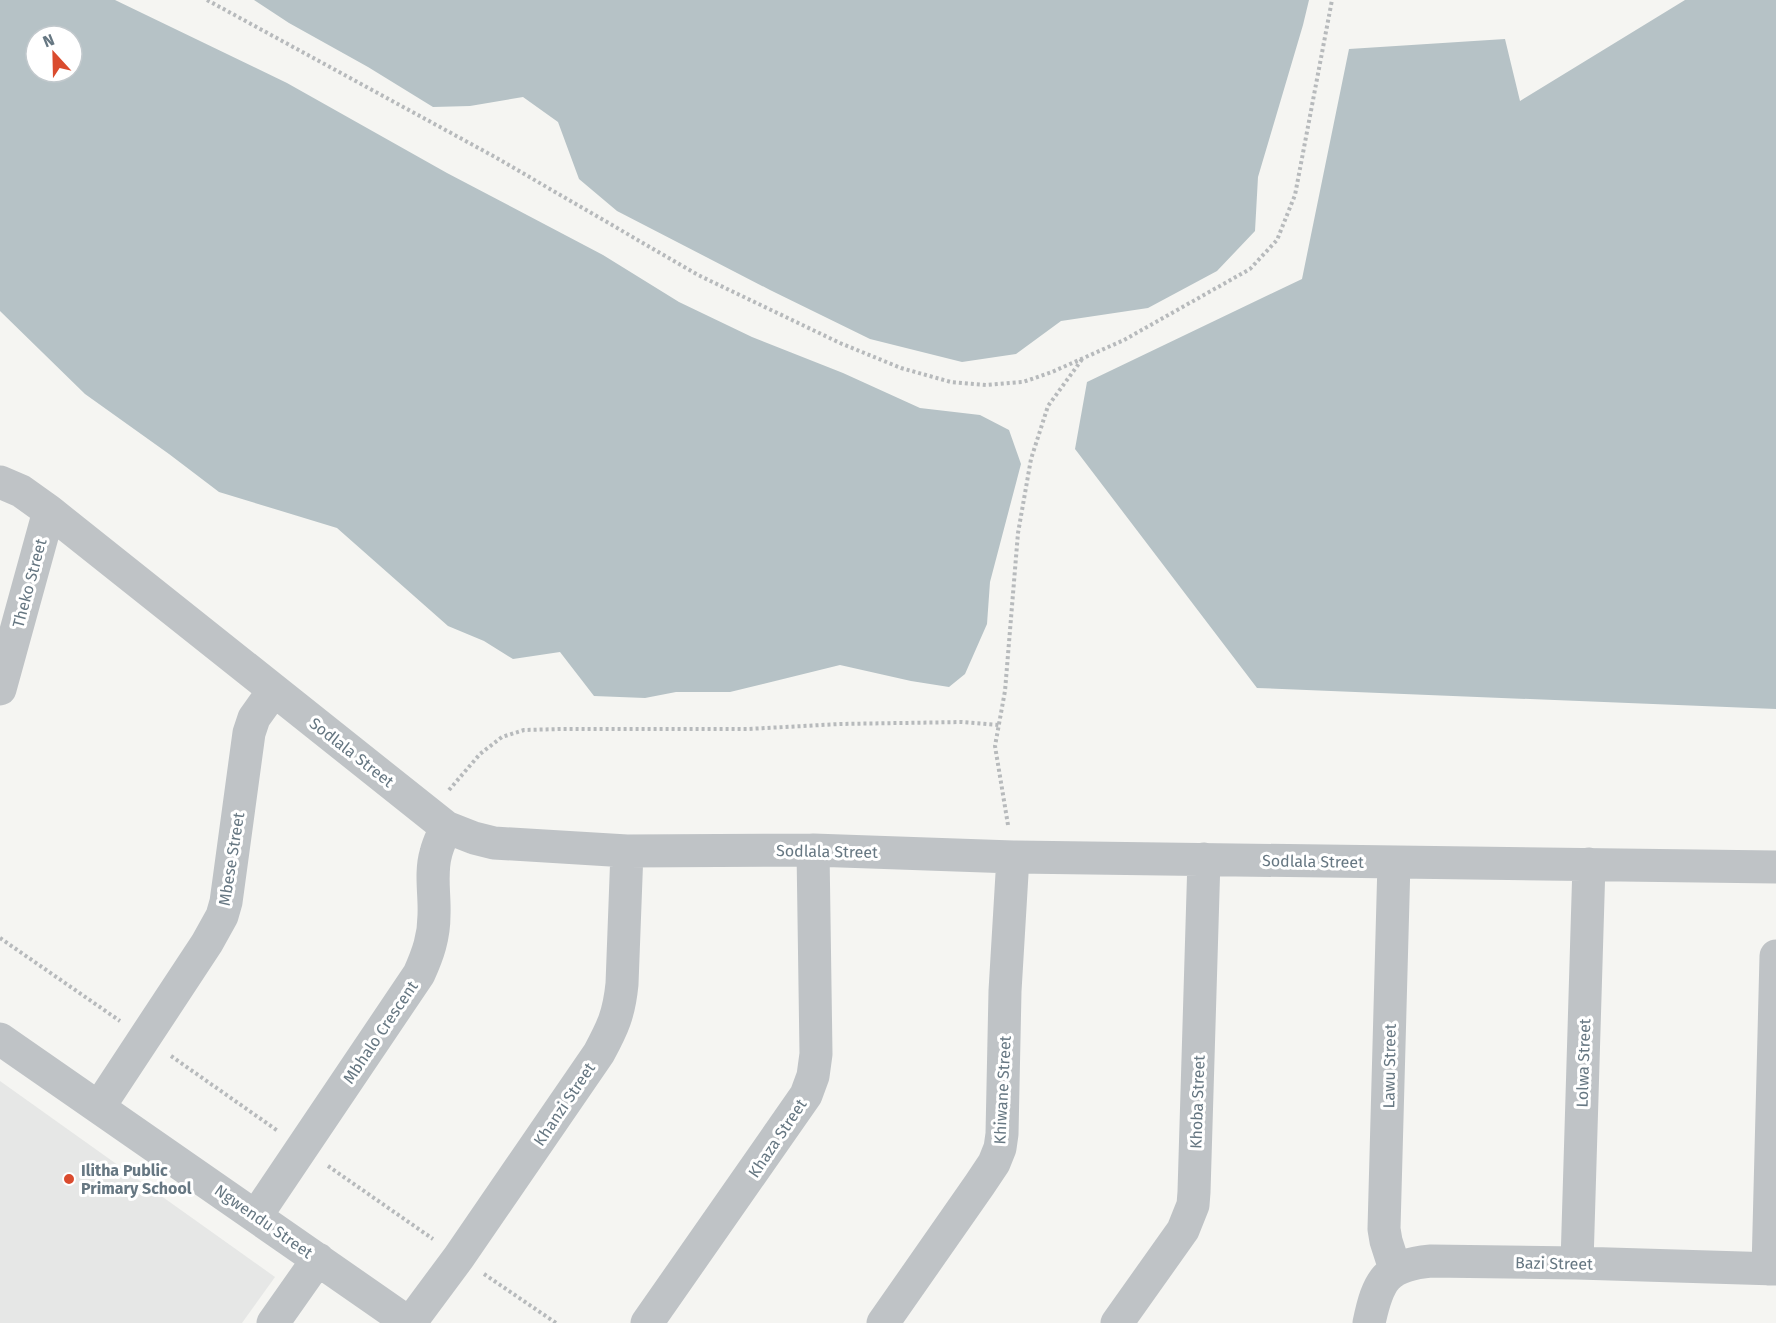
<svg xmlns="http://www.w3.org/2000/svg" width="1776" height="1323" font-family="'Fira Sans',sans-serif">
	<rect width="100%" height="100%" fill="#f5f5f2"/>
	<path fill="#e6e7e6" d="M0,1081L275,1277L242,1323H0Z"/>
	<path fill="#b6c2c6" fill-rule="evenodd" d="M0,0H115L287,83L447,173L603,255L679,302L752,337L843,373L920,408L980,415L1009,430L1021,464L990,582L987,624L965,674L949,687L911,681L840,665L730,692H676L645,698L594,696L560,652L513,659L484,641L448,626L337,528L219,492L169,454L85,394L0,311ZM36,36H72V72H36Z
		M254,0H1309L1303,25L1258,177L1255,231L1217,271L1148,308L1061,321L1016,354L962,362L870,339L770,290L617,211L579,179L558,122L523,97L470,106L433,107L368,67L289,23Z
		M1685,0H1776V709L1257,688L1075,449L1087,382L1302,279L1349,49L1505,39L1520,101Z"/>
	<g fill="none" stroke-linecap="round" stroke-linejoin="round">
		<path stroke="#b7babc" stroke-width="4" stroke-dasharray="3 3" stroke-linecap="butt" d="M207,0L495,157L698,275L840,343L901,368L951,382L987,385L1023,382L1052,372L1124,340L1250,269L1277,240L1295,195L1332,0
			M449,790L480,754L502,737L524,730L561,729H748L840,724L962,722L999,725
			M1008,825L995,746L1005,691L1018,533L1031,459L1048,406L1083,358
			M0,938L120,1021
			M171,1056L278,1131
			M328,1166L433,1239
			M484,1274L556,1323"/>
		<path stroke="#bfc3c6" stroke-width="33" d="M0,482L21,491L49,511L446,827L474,838L494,843L627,851L813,850L1013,857L1776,867
			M0,689L49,511
			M1394,862L1384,1229L1386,1241L1395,1269
			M0,1039L409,1323
			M99,1107L207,943L222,916L226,902L249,733L254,718L274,690
			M256,1216L419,974C428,954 434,937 434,915C435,895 430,873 436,853C438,844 443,835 446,827
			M1577,1263L1589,864
			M1768,1269L1776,956
			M273,1323L318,1259
			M410,1323L459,1257L599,1053C613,1027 619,1014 622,984L627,851
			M647,1323L806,1095L813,1076L816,1054L813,850
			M883,1323L980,1184L994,1163L1000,1148L1002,1134L1005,991L1013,857
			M1117,1323L1183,1230L1193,1205L1194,1192L1204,859
			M1369,1323C1378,1280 1386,1265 1431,1261L1577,1263L1776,1269"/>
	</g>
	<circle fill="#da4b2e" stroke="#fff" stroke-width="2" cx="69" cy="1179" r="6"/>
	<g text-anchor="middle" stroke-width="6" stroke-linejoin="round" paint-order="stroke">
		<g font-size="16" fill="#667782" stroke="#fff">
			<text transform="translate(29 583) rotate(-75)" y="6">Theko Street</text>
			<text transform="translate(352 752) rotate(38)" y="6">Sodlala Street</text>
			<text transform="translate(827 851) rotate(1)" y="6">Sodlala Street</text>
			<text transform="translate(231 859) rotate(-81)" y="6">Mbese Street</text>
			<text transform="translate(1313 861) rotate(1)" y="6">Sodlala Street</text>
			<text transform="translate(380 1032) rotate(-56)" y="6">Mbhalo Crescent</text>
			<text transform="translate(1583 1063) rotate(-88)" y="6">Lolwa Street</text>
			<text transform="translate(1389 1066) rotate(-89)" y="6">Lawu Street</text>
			<text transform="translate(1002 1090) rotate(-87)" y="6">Khiwane Street</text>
			<text transform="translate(1197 1102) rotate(-88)" y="6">Khoba Street</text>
			<text transform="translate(564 1104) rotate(-56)" y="6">Khanzi Street</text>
			<text transform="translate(777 1138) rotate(-56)" y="6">Khaza Street</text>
			<text transform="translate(264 1221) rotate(35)" y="6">Ngwendu Street</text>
			<text transform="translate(1554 1263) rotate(1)" y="6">Bazi Street</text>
		</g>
		<g font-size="16" font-weight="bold" fill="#667782" stroke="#fff" text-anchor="start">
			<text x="81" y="1176">Ilitha Public<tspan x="81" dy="18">Primary School</tspan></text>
		</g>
	</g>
	<g transform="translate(54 54) rotate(338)"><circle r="28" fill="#ffffff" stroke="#c2c9cd" stroke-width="1.5"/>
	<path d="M0-4.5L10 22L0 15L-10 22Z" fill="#da4b2e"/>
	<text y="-9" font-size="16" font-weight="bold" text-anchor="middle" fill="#667782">N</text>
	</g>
</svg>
